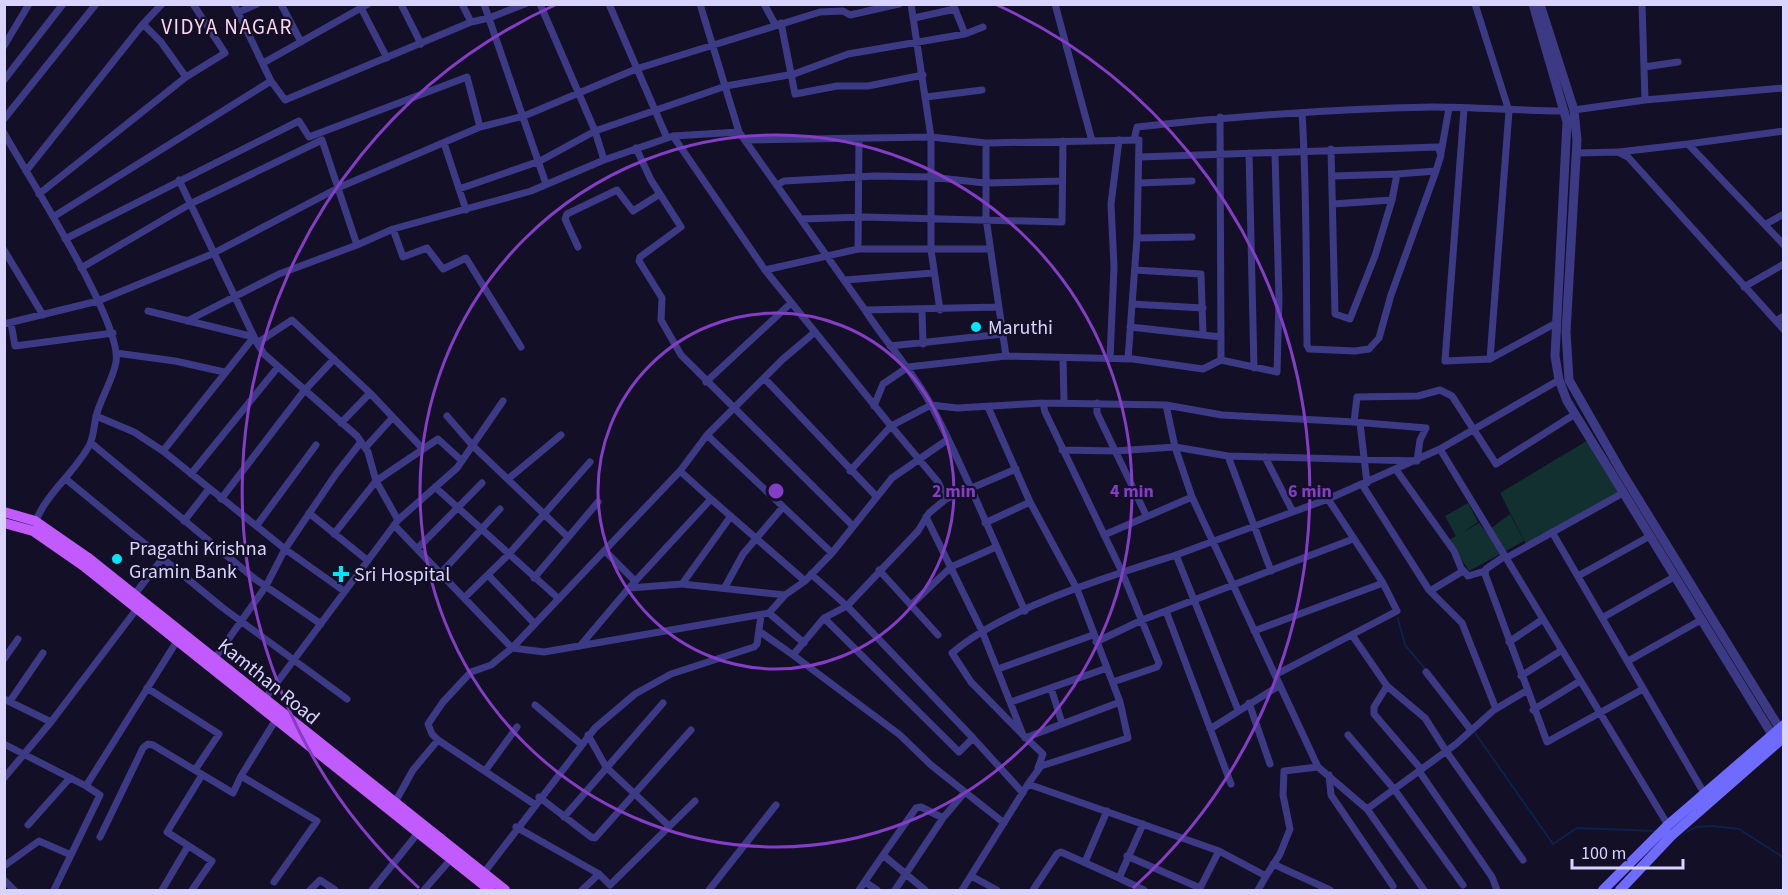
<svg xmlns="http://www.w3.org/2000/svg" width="1788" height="895" font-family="'Source Sans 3',sans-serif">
	<rect width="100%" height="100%" fill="#130f26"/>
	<path fill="#12302f" d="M1590,439L1623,493L1527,546L1500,493Z
		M1468,503L1478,522L1462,533L1479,523L1486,532L1510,514L1524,541L1469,571L1449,540L1456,536L1445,516Z"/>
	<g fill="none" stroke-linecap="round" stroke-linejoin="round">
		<path stroke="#0c2248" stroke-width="2" d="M1398,619L1405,645L1426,670
			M1475,733L1553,844L1577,828L1654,831
			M1687,832L1696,827L1713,826L1739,829L1784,858"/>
		<path stroke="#3d3a85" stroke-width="7" d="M234,4L271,81L285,100L471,22L489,18L525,4
			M281,4L301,42
			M359,4L387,58
			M401,4L421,44
			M462,4L471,22
			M484,4L546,184
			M540,4L595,131L604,160
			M609,4L667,138
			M700,4L739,132L865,310L999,307
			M764,4L775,24
			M911,4L931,137V250L940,310
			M953,4L965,34
			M1055,4L1092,141
			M1642,4L1645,100
			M239,12L257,4
			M914,18L955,9
			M781,23L795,94L837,86H868L923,75
			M143,24L161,42L186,77
			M4,46L29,4
			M265,62L368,4
			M1644,67L1678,62
			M4,80L63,4
			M926,97L982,90
			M1464,109L1445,361L1490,359L1509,111L1475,4
			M1574,110L1645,100L1784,88
			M1220,117L1221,360
			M4,119L96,4
			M1784,131L1688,144L1784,245
			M4,133C27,175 123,323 116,362C113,379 102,396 97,413C94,423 94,435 90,444C75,473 46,493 35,523
			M673,136L765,270L891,426L850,471
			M746,140L931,137L986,143L1139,140L1137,238L1128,359
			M1134,140L1137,127C1235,116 1334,109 1433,107C1477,107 1521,111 1565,111
			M444,143L466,210
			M986,143V218L1006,356
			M636,148L651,180L681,227L640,257L639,261L662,298L661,320L681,355L852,525
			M1331,149L1335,314L1350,319L1375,256L1392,200L1397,174L1436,171
			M1619,152L1688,144
			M1249,153L1254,368
			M1441,153L1449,108
			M1577,153L1618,152L1628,157L1784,330
			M1140,157L1438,147L1441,155L1436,171L1391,295L1379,338L1369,349L1355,351L1309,349L1307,345C1306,267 1307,191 1302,113
			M26,171L143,24L162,4
			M1333,176L1397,174
			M179,180L257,343L264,354L357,436L368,452L376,481L398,520
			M1139,183L1192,181
			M777,185L784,181L875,176L930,177L985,183L1062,181
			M459,189L540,161L595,131L726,86L794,74L848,54L965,34L983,27
			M39,194L186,77L225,53L193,4
			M1333,204L1392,200
			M53,217L271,81
			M801,219L864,217L1062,222L1063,141
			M1766,224L1784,214
			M393,229L403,257L427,248L443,269L466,258L521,347
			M1137,238L1192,237
			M65,239L299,121L309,137L467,77L480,127
			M578,247L565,219L567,214L617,190L633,211L660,194
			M858,249L859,139
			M4,250L43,315
			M81,268L190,204L322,140L357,245L393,229L531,191L604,160L673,136L739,132
			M765,270L858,249H990
			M1135,270L1201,274L1203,335
			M845,280L933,273
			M1744,287L1784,264
			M1132,304L1203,308
			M865,310C886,343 913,371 931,405C966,471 994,543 1025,611
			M148,311L254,337
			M922,311L923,344
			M187,321L279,274L357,245
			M1776,321L1784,316
			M11,323L15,346L113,333
			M4,324L98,301L212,254L340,187L480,127L524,116L636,69L820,12L843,11L850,15L899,4
			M1130,327L1221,337
			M257,343L292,320L370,393L341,423
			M890,346L1003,334
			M116,353L175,361L224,372
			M1063,358L1064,402
			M1110,358L1114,267L1111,204L1119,140
			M1490,359L1556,323
			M765,379L876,496
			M706,382L791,303
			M370,393L423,449
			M1043,403L1166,405L1222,415L1354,422L1426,428L1420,440L1417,461L1228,456L1175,447L1115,451L1062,450
			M1097,403V413L1146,515
			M1166,405L1175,447L1192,497L1318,767L1367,809L1456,744L1494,710L1526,691
			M874,406L883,384L908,367L1006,356L1133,359L1203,369L1221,360L1277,372L1279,299L1275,154
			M988,407L1030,502L1077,589L1120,702L1128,738L1041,766L1028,784
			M96,416L134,432L163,451L285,549L344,591
			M447,416L473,446L568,537
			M1354,422L1357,397L1418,396L1440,390L1452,396L1496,464L1575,414
			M1360,423L1367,483
			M707,435L832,553
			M91,443L255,579L321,624
			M365,448L393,417
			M1440,449L1668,825
			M163,451L254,337
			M1228,456L1271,571
			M1265,457L1293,512
			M1016,469L946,499L929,513L918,531L847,606L824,618L959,752L973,738L1023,793
			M680,471L711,499L629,588L682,584L785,595
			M1397,471L1454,551L1461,568L1468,576L1485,571
			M191,474L278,367
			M508,479L561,435
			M67,480L223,608L347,699
			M1363,486L1429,590L1462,623L1496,709
			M435,487L559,599
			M221,499L304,391L334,359
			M711,499L805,581
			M946,499L938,482L891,426L931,405L957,408L1043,403L1045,412L1122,572L1159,663L1157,667L1113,682
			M1328,499L1440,449L1559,380
			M309,513L367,560
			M926,517L982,631L1023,735L1043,754L1038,768
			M184,521L209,489
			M985,523L1030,502
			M257,525L316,445
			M394,525L512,648L680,471L707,435L783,359L815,332
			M1552,532L1704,793
			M334,534L376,481L438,439L462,461
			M1104,535L1192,497
			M417,549L482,483
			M605,551L635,581
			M1505,556L1486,569L1485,574L1547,742L1643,689
			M1506,558L1623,493
			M879,570L938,635
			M440,574L500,509
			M811,574L847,606L973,738
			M488,575L535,624
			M1578,576L1650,536
			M534,578L598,502
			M682,584L731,516
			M725,587L743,554L783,507
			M1430,591L1463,571
			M134,595L163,558
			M464,598L508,555L590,462
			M912,604L951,567L996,547
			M1166,611L1231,784
			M824,618L793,655L900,735L931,765L1004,823
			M1602,618L1674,577
			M759,631L793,655
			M1254,631L1383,583
			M1352,635L1387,686L1425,718L1446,751L1523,860
			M1096,642L1142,620L1353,539
			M1509,642L1543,619
			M804,643L769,613L785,595L805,581L832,553L892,478L947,440
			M580,646L629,588
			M4,659L18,639
			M213,661L266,586L285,549L336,474L361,442
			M1628,661L1701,620
			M998,669L1093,635
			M1426,672L1471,730
			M1521,676L1562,650
			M1387,686L1374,707V714L1421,769
			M147,688L219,734L195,770
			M1051,688L1062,723
			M4,699L51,722
			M264,700L398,520L457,468L503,401
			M10,701L43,653
			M1011,702L1107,668
			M1249,703L1270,764
			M535,705L581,744
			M1238,710L1176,555L1328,499L1383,583L1397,611L1275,675
			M1533,710L1580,681
			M1210,729L1280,685
			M588,735L606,767L669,826
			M1023,735L971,682L952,653C1004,608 1110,576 1176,555
			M1348,735L1394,789L1463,885
			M1025,738L1120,702
			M4,744L86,786
			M485,771L517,727
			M1419,771L1492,877L1497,890
			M1329,775L1331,795L1393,886
			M4,778L51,722L139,606
			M539,797L591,837L595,838L691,730
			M394,804L413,770L438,740
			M534,804L438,740L432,734L428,724L443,702L471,672L491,665L512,648L544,652L769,613
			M1367,809L1424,890
			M564,817L663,703
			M1143,824L1119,878L1144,890
			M28,825L69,779
			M516,827L599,874
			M100,837L143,748L148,744L153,745L233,793L241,776
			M883,855L916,808L921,807L943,818L965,792
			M1127,856L1200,888
			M1085,862L1107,811
			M1273,864L1330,890
			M4,866L39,841L71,855
			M483,874L595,728L635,694L671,674L754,647L757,644L761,615
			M971,876L997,890
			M1266,876L1280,854L1290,829L1283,795L1284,771L1318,767
			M4,880L14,890
			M274,882L317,821L241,776L275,721
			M865,882L877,890
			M54,890L100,795L86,786L177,641
			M162,890L188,846
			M192,890L212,861L167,832L202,775
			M310,890L320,880L335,890
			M372,890L418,833
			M424,890L451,859
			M582,890L599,874L610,885L695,801
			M709,890L776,805
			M859,890L883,855L925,890
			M895,890L943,818
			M962,890L1028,784L1219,851L1266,876L1258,890
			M1033,890L1057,854L1061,852L1119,878
			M1199,890L1219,851"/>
		<path stroke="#3d3a85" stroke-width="9" d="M1533,4L1567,122L1555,356L1559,380L1567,401L1776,741
			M1540,4L1574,110L1577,140L1566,332L1569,380L1621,471L1783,734"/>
		<path stroke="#6f6bff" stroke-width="10" d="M1603,890L1668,825L1784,725
			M1620,890L1671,836L1784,737"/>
		<path stroke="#c25bff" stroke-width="10" d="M4,512L35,521L87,557L505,890
			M4,523L33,531L85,567L490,890"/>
	</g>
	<g fill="none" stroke="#843dc5" stroke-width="3">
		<circle cx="776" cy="491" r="178"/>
		<circle cx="776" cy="491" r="356"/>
		<path d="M419 888A534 534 0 0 1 555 5M997 5A534 534 0 0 1 1133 888"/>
	</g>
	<g fill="#00e5ff" stroke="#130f26" stroke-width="2">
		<circle cx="976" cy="327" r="6"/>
		<circle cx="117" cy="559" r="6"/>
		<path d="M338 565h6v6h6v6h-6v6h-6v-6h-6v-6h6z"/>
	</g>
	<g text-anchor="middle" stroke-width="4.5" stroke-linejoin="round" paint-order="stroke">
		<g font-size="20" fill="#d9d4ff" stroke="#130f26" text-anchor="start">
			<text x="988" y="334">Maruthi</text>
			<text x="129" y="555">Pragathi Krishna<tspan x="129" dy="23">Gramin Bank</tspan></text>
			<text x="354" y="581">Sri Hospital</text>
		</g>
		<g font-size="20" fill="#d9d4ff" stroke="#130f26">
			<text transform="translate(269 681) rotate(39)" y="7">Kamthan Road</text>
		</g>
		<g font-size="21" letter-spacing="1.5" fill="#ffd6f0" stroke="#130f26">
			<text x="227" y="34">VIDYA NAGAR</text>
		</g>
	</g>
	<circle cx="776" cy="491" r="9" fill="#843dc5" stroke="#130f26" stroke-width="3"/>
	<g font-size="18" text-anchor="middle" font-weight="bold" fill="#843dc5" stroke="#130f26" stroke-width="4.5" stroke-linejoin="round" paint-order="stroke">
		<text x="954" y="497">2 min</text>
		<text x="1132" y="497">4 min</text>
		<text x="1310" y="497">6 min</text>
	</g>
	<rect width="1788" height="895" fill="none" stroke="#d9d4ff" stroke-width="12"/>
	<path d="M1572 859v9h111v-9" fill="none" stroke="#d9d4ff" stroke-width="3"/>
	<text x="1581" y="859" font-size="18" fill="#d9d4ff" stroke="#130f26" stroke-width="4.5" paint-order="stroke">100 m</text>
</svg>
